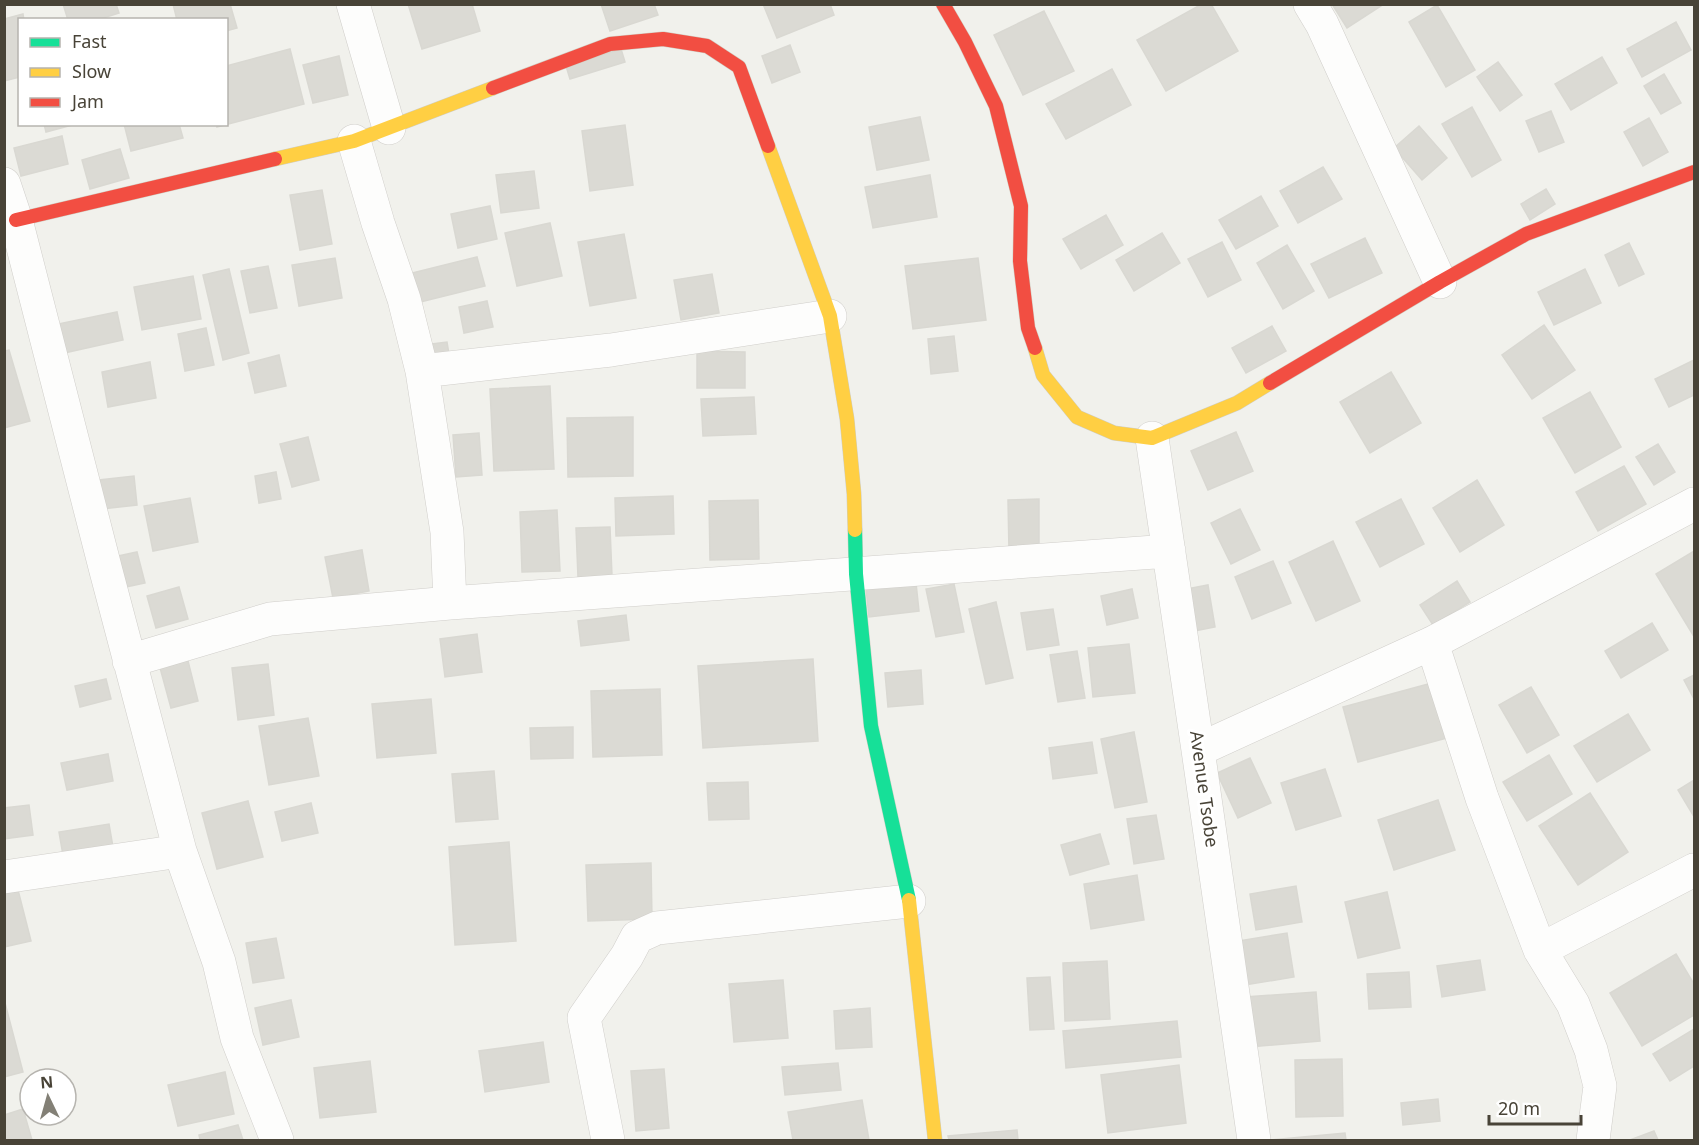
<svg xmlns="http://www.w3.org/2000/svg" width="1699" height="1145" font-family="'Noto Sans',sans-serif">
	<rect width="100%" height="100%" fill="#f1f1ec"/>
	<path fill="#dbdad4" stroke="#d9d8d2" stroke-width="1.5" d="M63,4H116L119,13L97,20H68Z
		M173,4H230L237,28L226,31V20H177Z
		M408,4H472L480,31L422,49Z
		M601,4H654L658,15L610,31Z
		M763,4H830L834,15L777,38Z
		M1202,4H1211L1238,51L1166,91L1137,40Z
		M1332,4H1384L1347,28Z
		M1437,5L1475,70L1446,87L1409,22Z
		M1044,11L1074,71L1023,95L994,35Z
		M23,14L24,20H20V77L4,81V19Z
		M1676,22L1691,50L1642,77L1627,49Z
		M790,45L800,72L772,83L762,56Z
		M290,49L304,104L217,127V124H226V66Z
		M621,49L625,62L570,79L566,66Z
		M339,56L348,95L313,103L303,65Z
		M1602,57L1617,83L1571,110L1555,84Z
		M1498,62L1522,95L1500,111L1477,77Z
		M1112,69L1131,105L1066,139L1046,104Z
		M1664,74L1681,103L1661,114L1644,86Z
		M1472,107L1501,160L1472,177L1442,124Z
		M1551,111L1564,142L1539,152L1526,121Z
		M920,117L929,160L877,170L869,127Z
		M1649,118L1668,152L1643,166L1624,132Z
		M44,124H76L46,132Z
		M124,124H179L183,138L131,151Z
		M625,125L633,185L590,191L582,131Z
		M1419,126L1447,158L1422,180L1394,148Z
		M62,136L68,164L21,176L14,148Z
		M120,149L129,178L90,189L82,160Z
		M1323,167L1342,199L1298,223L1280,191Z
		M534,171L539,208L501,213L496,175Z
		M930,175L937,217L873,228L865,187Z
		M1546,189L1555,204L1530,220L1521,204Z
		M322,190L332,244L300,250L290,195Z
		M1261,196L1278,226L1236,249L1219,220Z
		M490,206L497,239L458,248L451,214Z
		M1106,215L1123,245L1081,269L1063,239Z
		M550,223L562,276L517,286L505,233Z
		M1162,233L1180,263L1134,291L1116,260Z
		M624,234L636,298L590,306L578,242Z
		M1365,238L1382,273L1329,298L1311,264Z
		M1222,242L1241,280L1208,297L1188,259Z
		M1629,243L1644,274L1619,286L1605,255Z
		M1287,245L1314,291L1283,309L1257,263Z
		M477,257L485,286L420,302L412,273Z
		M335,258L342,298L299,306L292,265Z
		M978,258L986,320L913,329L905,266Z
		M268,266L277,308L250,313L241,271Z
		M229,269L249,353L223,360L203,275Z
		M1585,269L1601,303L1554,325L1538,292Z
		M712,274L719,313L681,320L674,280Z
		M193,276L201,319L142,330L134,287Z
		M487,301L493,327L464,333L459,307Z
		M117,312L123,340L64,353L58,324Z
		M1544,325L1575,370L1532,399L1502,355Z
		M1272,326L1286,351L1246,373L1232,348Z
		M206,328L214,365L185,371L178,334Z
		M954,336L958,371L931,374L928,339Z
		M447,342L450,360L435,363L432,344Z
		M9,350L30,421L4,428V351Z
		M697,351L745,352V388H697Z
		M279,355L286,386L255,393L248,363Z
		M1694,360V395L1669,407L1655,379Z
		M150,362L156,398L108,407L102,372Z
		M1391,372L1421,423L1370,453L1340,402Z
		M550,386L554,469L494,471L490,389Z
		M1590,392L1621,447L1575,473L1543,418Z
		M754,397L756,434L703,436L701,399Z
		M633,417V476L568,477L567,418Z
		M1236,432L1253,471L1208,490L1191,451Z
		M479,433L482,475L456,477L453,435Z
		M308,437L319,480L292,487L280,444Z
		M1658,444L1675,472L1654,485L1636,457Z
		M1624,466L1646,504L1598,531L1576,492Z
		M276,472L281,499L259,503L255,476Z
		M134,476L137,505L102,509L99,480Z
		M1477,480L1504,525L1460,552L1433,508Z
		M673,496L674,534L616,536L615,498Z
		M190,498L198,542L153,551L144,506Z
		M1039,499V552H1009L1008,500Z
		M1401,499L1424,544L1380,567L1356,522Z
		M758,500L759,559L710,560L709,501Z
		M1240,509L1260,550L1231,564L1211,523Z
		M557,510L560,571L522,572L520,512Z
		M610,527L612,576L578,577L576,528Z
		M1333,541L1360,601L1316,621L1289,562Z
		M362,550L369,591L333,598L325,557Z
		M1694,551V634L1693,635L1656,574Z
		M137,552L145,583L121,588L113,557Z
		M1273,561L1291,603L1252,619L1235,577Z
		M1457,581L1470,602L1433,625L1420,605Z
		M916,583L919,611L869,617L866,588Z
		M954,584L964,632L936,637L926,589Z
		M1208,585L1215,627L1189,632L1181,590Z
		M179,587L188,619L156,628L147,596Z
		M1132,589L1138,618L1107,625L1101,596Z
		M996,602L1013,678L986,684L969,609Z
		M1053,609L1059,645L1027,650L1021,613Z
		M626,615L629,640L581,646L578,621Z
		M1652,623L1668,650L1621,678L1605,651Z
		M477,634L482,672L445,677L440,639Z
		M1129,644L1135,693L1093,697L1088,648Z
		M1077,651L1085,698L1058,702L1050,655Z
		M187,657L198,701L171,708L159,664Z
		M813,659L818,741L703,748L698,666Z
		M268,664L274,715L238,720L232,668Z
		M921,670L923,704L888,707L885,673Z
		M1694,675V699L1684,680Z
		M106,679L111,699L80,707L75,686Z
		M1432,683L1447,738L1358,762L1343,707Z
		M1531,687L1559,735L1527,753L1499,705Z
		M660,689L662,755L593,757L591,691Z
		M431,699L436,753L377,758L372,704Z
		M1628,714L1650,750L1597,782L1574,746Z
		M308,718L319,776L269,785L259,726Z
		M573,727V758L531,759L530,728Z
		M1134,732L1147,802L1115,808L1101,739Z
		M1092,742L1097,773L1053,779L1049,748Z
		M108,754L113,781L67,790L61,763Z
		M1549,755L1572,794L1527,821L1503,782Z
		M1250,758L1271,803L1238,818L1217,773Z
		M1325,769L1341,816L1296,830L1281,783Z
		M494,771L498,819L456,822L452,774Z
		M1694,780V814L1693,815L1678,790Z
		M748,782L749,819L709,820L707,783Z
		M1590,793L1628,852L1578,885L1539,826Z
		M1438,800L1455,850L1394,870L1378,820Z
		M248,801L263,857L217,869L202,813Z
		M311,803L318,833L282,841L275,812Z
		M29,805L33,835L4,839V808Z
		M1156,815L1164,859L1134,864L1127,819Z
		M109,824L114,853L64,861L59,832Z
		M1100,834L1109,864L1070,875L1061,845Z
		M509,842L516,941L455,945L449,847Z
		M651,863L652,919L588,921L586,865Z
		M1137,875L1144,920L1091,929L1084,884Z
		M1296,886L1302,922L1256,930L1250,894Z
		M18,890L31,941L4,947V893Z
		M1387,892L1400,948L1358,958L1345,902Z
		M1287,933L1294,977L1245,985L1238,941Z
		M276,938L284,978L253,983L246,943Z
		M1676,954L1694,984V1015L1642,1046L1610,993Z
		M1480,960L1485,990L1442,997L1437,966Z
		M1107,961L1110,1019L1065,1021L1063,963Z
		M1409,972L1411,1007L1369,1009L1367,974Z
		M1050,977L1054,1029L1030,1030L1027,978Z
		M783,980L788,1038L734,1042L729,984Z
		M1316,992L1320,1041L1249,1047L1245,997Z
		M4,999L23,1072L4,1077Z
		M291,1000L299,1037L263,1045L255,1008Z
		M870,1008L872,1047L836,1049L834,1011Z
		M1177,1021L1181,1057L1066,1068L1063,1031Z
		M1694,1029V1066L1670,1081L1653,1054Z
		M543,1042L549,1082L485,1092L479,1051Z
		M1342,1059L1343,1116L1296,1117L1295,1060Z
		M370,1061L376,1112L320,1118L314,1068Z
		M838,1063L841,1090L785,1095L782,1067Z
		M1179,1065L1186,1123L1108,1133L1101,1075Z
		M664,1069L669,1128L636,1131L631,1071Z
		M225,1072L234,1114L178,1126L168,1085Z
		M1438,1099L1440,1121L1403,1125L1401,1103Z
		M862,1100L869,1140H793L788,1112Z
		M23,1109L32,1140H4V1115Z
		M238,1125L243,1140H200L199,1135Z
		M1017,1130L1018,1140H949L948,1136Z
		M1654,1131L1658,1140H1630Z
		M1345,1133L1346,1140H1269Z"/>
	<g fill="none" stroke-linecap="round" stroke-linejoin="round">
		<defs>
			<path id="street" d="M353,4L389,128
				M1310,4L1322,24L1440,282
				M354,141L378,223L404,299L422,371L447,532L450,603
				M4,184L16,220L106,571L180,851L219,962L237,1038L277,1140
				M422,371L611,350L830,316
				M1152,438L1198,750L1254,1140
				M1432,643L1482,798L1540,950L1573,1004L1591,1050L1600,1086L1593,1140
				M129,661L270,619L450,603L1169,551
				M1198,750L1432,643L1694,504
				M4,877L180,851
				M1540,950L1694,870
				M608,1140L584,1018L627,956L637,937L657,928L909,901"/>
			<path id="fast" d="M855,530L856,574L871,726L909,900"/>
			<path id="slow" d="M768,146L830,316L847,419L854,494L855,530
				M275,159L354,141L493,88
				M1035,348L1043,375L1077,417L1114,433L1152,438L1237,403L1270,383
				M909,900L935,1140"/>
			<path id="jam" d="M943,4L965,42L996,106L1021,206L1020,261L1028,328L1035,348
				M493,88L610,44L663,39L707,46L739,67L768,146
				M16,220L275,159
				M1270,383L1440,282L1526,234L1694,172"/>
		</defs>
		<use href="#street" stroke="#d0ceca" stroke-width="34"/>
		<use href="#fast" stroke="#d0cec3" stroke-width="15"/>
		<use href="#slow" stroke="#d0cec3" stroke-width="15"/>
		<use href="#jam" stroke="#d0cec3" stroke-width="15"/>
		<use href="#street" stroke="#fdfdfc" stroke-width="33"/>
		<use href="#fast" stroke="#16e098" stroke-width="14"/>
		<use href="#slow" stroke="#ffcf43" stroke-width="14"/>
		<use href="#jam" stroke="#f24e42" stroke-width="14"/>
	</g>
	<g text-anchor="middle" stroke-width="6" stroke-linejoin="round" paint-order="stroke">
		<g font-size="18" fill="#484337" stroke="#fff">
			<text transform="translate(1204 789) rotate(82)" y="6">Avenue Tsobe</text>
		</g>
	</g>
	<rect width="1699" height="1145" fill="none" stroke="#484337" stroke-width="12"/>
	<rect x="18" y="18" width="210" height="108" fill="#ffffff" stroke="#b6b4af" stroke-width="1.5"/>
	<rect x="30" y="38" width="30" height="9" fill="#16e098" stroke="#b6b4af" stroke-width="1.5"/>
	<text x="72" y="48" font-size="18" fill="#484337">Fast</text>
	<rect x="30" y="68" width="30" height="9" fill="#ffcf43" stroke="#b6b4af" stroke-width="1.5"/>
	<text x="72" y="78" font-size="18" fill="#484337">Slow</text>
	<rect x="30" y="98" width="30" height="9" fill="#f24e42" stroke="#b6b4af" stroke-width="1.5"/>
	<text x="72" y="108" font-size="18" fill="#484337">Jam</text>
	<g transform="translate(48 1097) rotate(355)"><circle r="28" fill="#ffffff" stroke="#b6b4af" stroke-width="1.5"/>
	<path d="M0-4.5L10 22L0 15L-10 22Z" fill="#838076"/>
	<text y="-9" font-size="16" font-weight="bold" text-anchor="middle" fill="#484337">N</text>
	</g>
	<path d="M1489 1115v9h92v-9" fill="none" stroke="#484337" stroke-width="3"/>
	<text x="1498" y="1115" font-size="18" fill="#484337" stroke="#ffffff" stroke-width="4.5" paint-order="stroke">20 m</text>
</svg>
